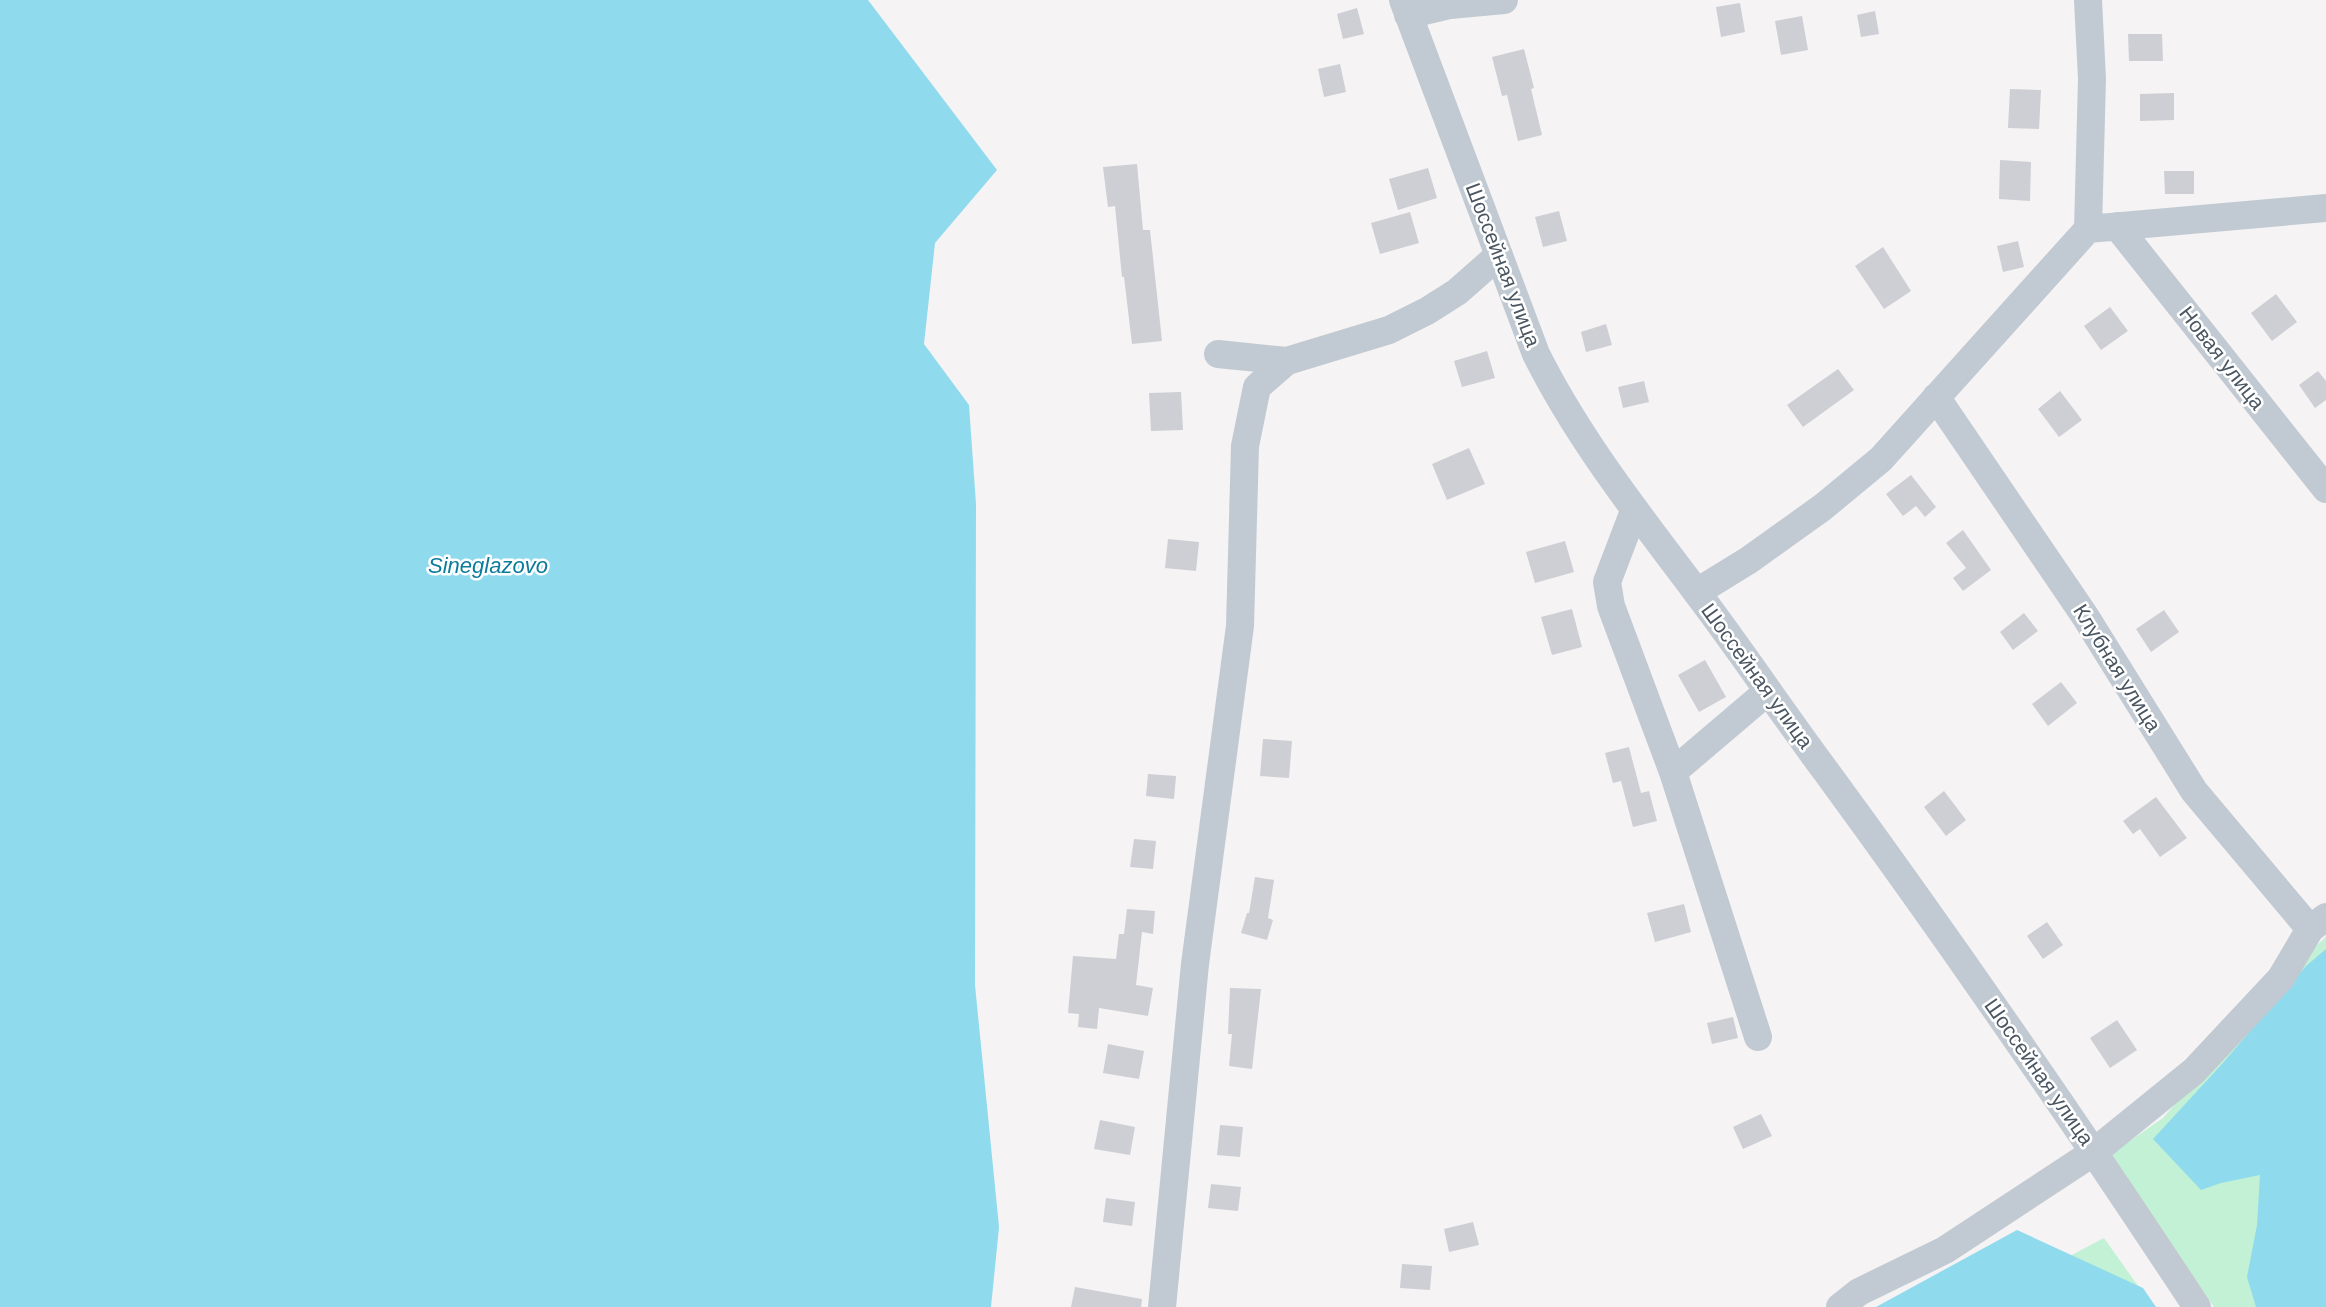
<svg xmlns="http://www.w3.org/2000/svg" width="2326" height="1307" font-family="Arial,sans-serif">
	<rect width="100%" height="100%" fill="#f5f3f3"/>
	<path fill="#c3f1d5" d="M2326,937V1307H2214L2111,1154L2163,1118L2300,960Z
		M2104,1238L2153,1307H1973Z"/>
	<path fill="#90daee" d="M0,0H868L997,170L935,243L924,344L969,405L976,504L975,985L999,1227L991,1307H0Z
		M2326,949V1307H2256L2247,1277L2257,1225L2260,1175L2221,1183L2201,1190L2153,1139L2222,1064L2306,966Z
		M2017,1230L2143,1288L2156,1307H1876Z"/>
	<path fill="#cdcfd5" d="M1740,3L1745,32L1721,37L1716,7Z
		M1357,8L1364,34L1343,39L1337,14Z
		M1875,11L1879,34L1861,37L1857,15Z
		M1802,16L1808,50L1781,55L1775,21Z
		M2128,34H2162L2163,61H2129Z
		M1524,49L1534,88L1531,89L1542,135L1518,141L1507,95L1502,96L1492,57Z
		M1340,64L1346,92L1324,97L1318,69Z
		M2010,89L2041,90L2039,129L2008,128Z
		M2174,93V120L2140,121V94Z
		M2000,160L2031,162L2030,201L1999,199Z
		M1137,164L1143,230H1150L1162,341L1132,344L1124,277H1122L1115,206L1108,207L1103,167Z
		M1428,168L1437,198L1398,210L1389,179Z
		M2164,171H2194V194H2165Z
		M1559,211L1567,241L1543,247L1535,217Z
		M1410,212L1419,243L1380,254L1371,223Z
		M2018,241L2024,267L2003,272L1997,246Z
		M1883,247L1911,291L1884,309L1855,266Z
		M2276,294L2297,322L2272,341L2251,313Z
		M2110,307L2128,331L2101,350L2084,326Z
		M1606,324L1612,345L1586,352L1581,332Z
		M1487,351L1495,378L1462,387L1454,361Z
		M1838,369L1854,390L1803,427L1787,405Z
		M2318,371L2326,381V400L2315,408L2299,385Z
		M1644,381L1649,402L1623,408L1618,387Z
		M2060,391L2082,420L2059,437L2038,409Z
		M1181,392L1183,430L1151,431L1149,393Z
		M1469,448L1485,484L1447,500L1432,464Z
		M1911,475L1936,507L1925,517L1916,506L1903,516L1886,494Z
		M1963,530L1991,570L1963,591L1953,578L1966,568L1946,543Z
		M1168,539L1199,542L1196,571L1165,568Z
		M1565,541L1574,572L1535,583L1526,552Z
		M1572,609L1582,647L1552,655L1541,617Z
		M2164,610L2179,632L2151,652L2136,629Z
		M2024,613L2038,631L2013,650L2000,632Z
		M1705,660L1726,697L1699,712L1678,675Z
		M2061,682L2077,703L2048,726L2032,704Z
		M1263,739L1292,741L1289,778L1260,776Z
		M1629,747L1641,793L1649,791L1657,821L1633,827L1621,781L1613,783L1605,753Z
		M1148,774L1176,776L1174,799L1146,796Z
		M1944,791L1966,820L1946,836L1924,807Z
		M2156,797L2187,838L2160,857L2140,829L2133,834L2123,821Z
		M1134,839L1156,841L1153,869L1130,867Z
		M1255,877L1274,880L1268,918L1273,920L1267,940L1241,933L1247,913H1249Z
		M1684,904L1691,932L1655,942L1647,913Z
		M1127,909L1155,911L1153,934L1142,932L1136,985L1153,988L1148,1016L1099,1008L1097,1029L1078,1027L1079,1014L1068,1013L1073,956L1116,959L1119,934H1124Z
		M2047,922L2063,945L2043,959L2027,936Z
		M1230,988L1261,989L1252,1069L1229,1066L1232,1034H1228Z
		M1733,1017L1738,1038L1712,1044L1707,1023Z
		M2117,1020L2137,1050L2110,1068L2090,1038Z
		M1108,1044L1144,1051L1139,1079L1103,1073Z
		M1761,1114L1772,1136L1743,1149L1733,1127Z
		M1100,1120L1135,1127L1130,1155L1094,1149Z
		M1220,1125L1243,1127L1240,1157L1217,1155Z
		M1211,1184L1241,1187L1238,1211L1208,1208Z
		M1106,1198L1135,1202L1132,1226L1103,1222Z
		M1473,1222L1479,1245L1449,1252L1444,1229Z
		M1402,1264L1432,1266L1430,1290L1400,1288Z
		M1075,1287L1142,1299L1141,1307H1071Z"/>
	<g fill="none" stroke-linecap="round" stroke-linejoin="round">
		<path stroke="#c1cad2" stroke-width="28" d="M1403,0L1536,354C1579,440 1638,514 1695,590C1740,649 1781,711 1825,770C1954,946 2077,1125 2197,1307
			M2088,0L2092,79L2088,229
			M1408,15L1450,5L1504,0
			M2117,226L2326,489
			M1218,354L1287,361L1389,330L1427,311L1457,292L1499,255
			M1936,397L2085,616L2194,791L2310,929
			M1634,511L1607,582L1611,606L1673,772
			M1697,592L1749,560L1823,507L1881,459L2088,229L2326,208
			M1758,1037L1673,772L1767,692
			M1162,1307L1195,964L1240,626L1245,446L1257,387L1287,361
			M1840,1307L1859,1292L1945,1250L2094,1152L2194,1071L2281,978L2310,929L2326,917"/>
	</g>
	<g text-anchor="middle" stroke-width="5" stroke-linejoin="round" paint-order="stroke">
		<g font-size="21" fill="#4a5661" stroke="#fff">
			<text transform="translate(1503 265) rotate(69)" y="7">Шоссейная улица</text>
			<text transform="translate(2222 358) rotate(52)" y="7">Новая улица</text>
			<text transform="translate(2117 668) rotate(58)" y="7">Клубная улица</text>
			<text transform="translate(1757 676) rotate(54)" y="7">Шоссейная улица</text>
			<text transform="translate(2039 1072) rotate(55)" y="7">Шоссейная улица</text>
		</g>
		<g font-size="22" font-style="italic" fill="#0c7c9b" stroke="#fff">
			<text x="488" y="573">Sineglazovo</text>
		</g>
	</g>
</svg>
